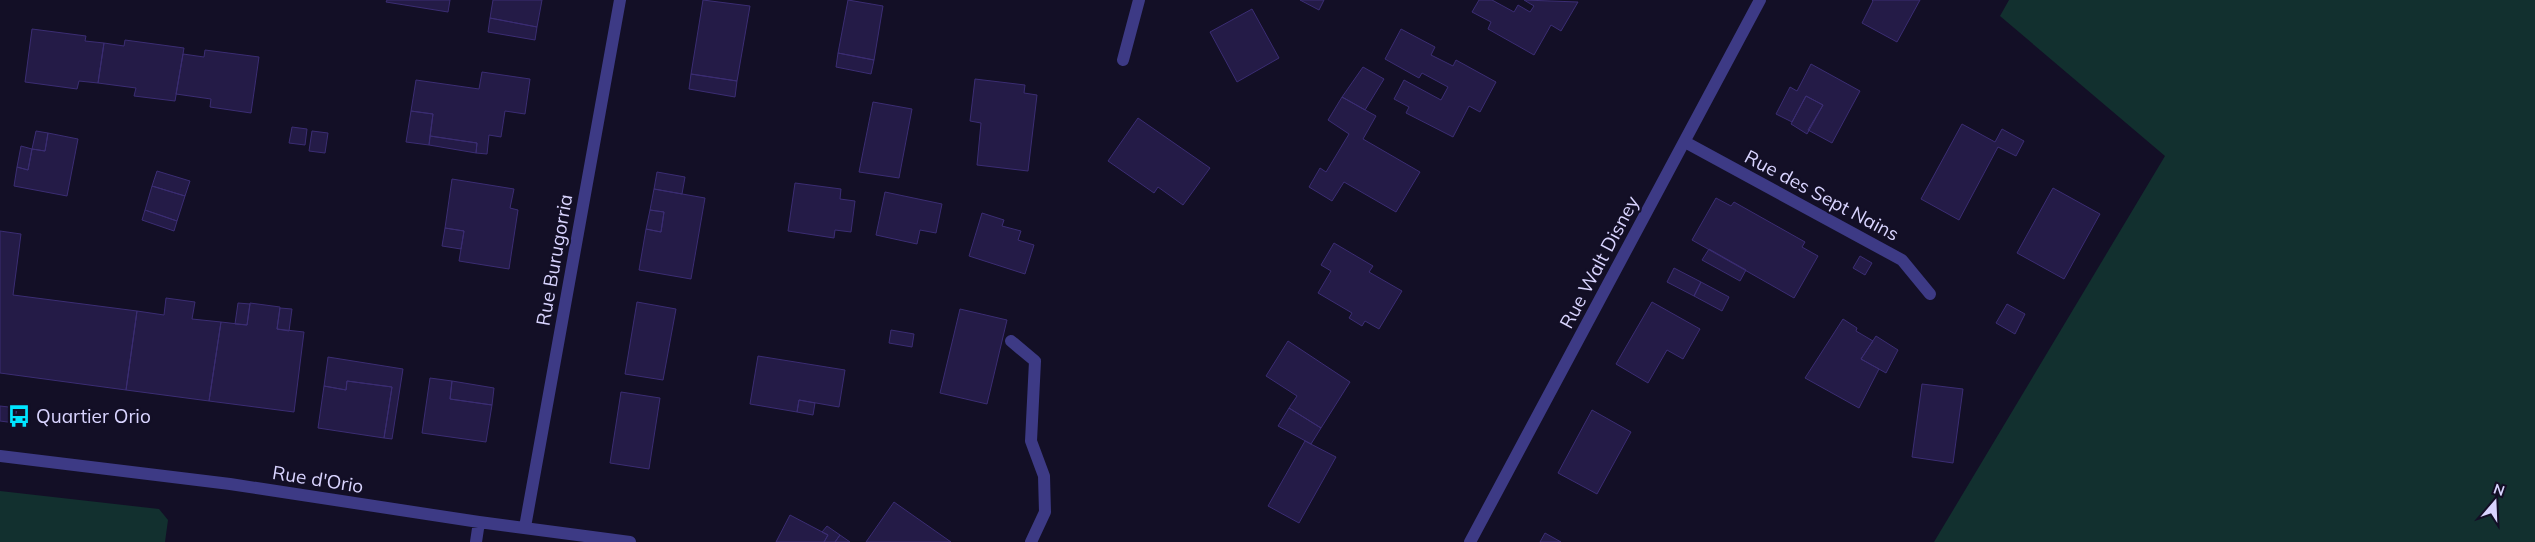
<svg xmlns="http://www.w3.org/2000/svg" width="2535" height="542" font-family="Mulish,sans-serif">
	<rect width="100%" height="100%" fill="#130f26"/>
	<path fill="#12302f" d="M2009,0H2535V542H1934L2165,156L2000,16Z
		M0,491L159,509L168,520L165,542H0Z"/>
	<path fill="#241b47" stroke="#3b2d73" d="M387,0H450L448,12L386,2Z
		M493,0H542L537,27L490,18Z
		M703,0L750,6L737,81L691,74Z
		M848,0L883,6L874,60L838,53Z
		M1300,0H1324L1319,10Z
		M1479,0H1492L1514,12L1518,5L1530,12L1534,6L1524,0L1578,2L1561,31L1551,25L1534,55L1488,29L1491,22L1472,12Z
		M1872,0H1920L1897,42L1862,23L1873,1Z
		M1252,9L1279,58L1237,82L1210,32Z
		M490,18L537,27L535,40L488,32Z
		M32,29L86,36L85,41L104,43L98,83L79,81L77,89L25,82Z
		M1401,29L1435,47L1431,55L1453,66L1456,60L1496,82L1480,112L1469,106L1453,137L1406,113L1409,107L1394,99L1404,80L1441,100L1448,87L1422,73L1419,78L1385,59Z
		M125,40L184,48L175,101L134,96L136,88L98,83L104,43L124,46Z
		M205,50L259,57L251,113L210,107L211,99L176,94L183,54L204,57Z
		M838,53L874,60L871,74L836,67Z
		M1811,64L1860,91L1832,143L1808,130L1823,105L1806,96L1792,122L1776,114L1790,87L1797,91Z
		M1363,67L1384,79L1365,110L1342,97Z
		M482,72L530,79L525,114L505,111L501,137L489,135L487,154L476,153L477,143L430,136L433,114L411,111L416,80L479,89Z
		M691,74L737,81L735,97L689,89Z
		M975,79L1025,85L1024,93L1037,95L1028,171L977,165L981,123L970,121Z
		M1806,96L1823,105L1807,134L1791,124Z
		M1342,97L1376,116L1363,139L1420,172L1396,212L1344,182L1332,201L1309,187L1320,168L1326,172L1349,134L1328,120Z
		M873,102L912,109L899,178L859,172Z
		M411,111L433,114L429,145L406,142Z
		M1138,118L1210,168L1183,205L1158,187L1154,193L1108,161Z
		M1962,124L1995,142L2002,129L2024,141L2016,156L1998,147L1959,220L1921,199Z
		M292,127L307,129L305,145L289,143Z
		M36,131L48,133L45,151L32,149Z
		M312,131L328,133L325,153L309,151Z
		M48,133L78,139L67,196L14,186L17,167L28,170L32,149L45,151Z
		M430,136L477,143L476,153L429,145Z
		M21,146L32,149L28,170L17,167Z
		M157,171L190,181L185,196L152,186Z
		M657,172L685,177L682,194L654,189Z
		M452,179L514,189L510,208L518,210L509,269L459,261L464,231L445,228Z
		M795,183L841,189L840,199L855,201L851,232L835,230L834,238L788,231Z
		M152,186L185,196L177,221L145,210Z
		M2053,188L2100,214L2064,279L2017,253Z
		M654,189L705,198L691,279L639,270L646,229L661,232L664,212L650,210Z
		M885,192L942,204L936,233L920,230L917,244L876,235Z
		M1716,198L1731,206L1734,202L1805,242L1802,247L1818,256L1794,298L1692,240Z
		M145,210L177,221L174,231L142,220Z
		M650,210L664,212L661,232L646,229Z
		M982,213L1004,220L1002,226L1021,231L1018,240L1034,245L1025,274L969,256Z
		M445,228L464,231L461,249L442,246Z
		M0,231L21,234L13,295L137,311L126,390L0,373Z
		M1334,243L1373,266L1369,272L1402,291L1379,329L1365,321L1362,326L1349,318L1352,313L1318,293L1331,271L1321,265Z
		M1709,249L1746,270L1740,281L1702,260Z
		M1860,256L1872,263L1865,275L1853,268Z
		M1674,268L1701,282L1694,296L1667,282Z
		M1701,282L1729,297L1722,311L1694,296Z
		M166,298L195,302L192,319L221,322L209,401L126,390L137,311L164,315Z
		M637,302L676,309L663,380L625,374Z
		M1652,302L1700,329L1683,359L1667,350L1648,383L1616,364Z
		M238,303L250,304L247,325L235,324Z
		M250,303L280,307L277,329L304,332L294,412L209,401L221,322L247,325Z
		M2007,304L2025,314L2015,334L1996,323Z
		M280,308L292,309L289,331L277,329Z
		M960,309L1007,320L987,404L940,393Z
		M1843,319L1857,328L1856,331L1873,341L1861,359L1879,369L1859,408L1805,378Z
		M891,330L914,334L912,347L889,343Z
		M1876,336L1898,350L1886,373L1861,359Z
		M1288,341L1350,382L1321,428L1289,408L1297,396L1266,376Z
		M758,356L845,370L839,407L799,400L797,412L750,404Z
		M328,357L403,369L392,439L384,438L392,387L347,381L346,390L324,386Z
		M430,378L452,381L450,399L492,405L486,442L422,433Z
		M347,381L392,387L384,438L318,428L324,386L346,390Z
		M452,381L494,388L492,405L450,399Z
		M1922,384L1963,389L1953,463L1912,457Z
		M621,392L660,398L649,469L610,463Z
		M799,400L815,403L813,415L797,412Z
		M0,406L17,408L15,423L0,421Z
		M1289,408L1321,428L1311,444L1278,426Z
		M1592,410L1631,432L1597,494L1558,473Z
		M1305,441L1336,457L1299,523L1268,506Z
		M894,502L951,542H866Z
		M790,515L828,535L824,542H776Z
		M827,526L840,535L835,542H824L828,535L822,532Z
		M1545,533L1561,542H1540Z
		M840,535L850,542H835Z"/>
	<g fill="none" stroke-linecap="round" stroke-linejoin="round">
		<path stroke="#3d3a85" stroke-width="12" d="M1123,60L1139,0
			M1685,142L1902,260L1930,294
			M1011,341L1035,361L1031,441L1044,476L1045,512L1031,542
			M0,456L230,484L479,522L630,542
			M525,527L620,0
			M476,542L479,522
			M1470,542L1760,0"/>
	</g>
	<defs>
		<symbol id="bus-bare" viewBox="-9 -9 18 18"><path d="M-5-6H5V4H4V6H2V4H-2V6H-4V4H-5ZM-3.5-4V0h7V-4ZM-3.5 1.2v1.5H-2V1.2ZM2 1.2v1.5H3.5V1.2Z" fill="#00e5ff" stroke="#130f26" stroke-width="2.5" paint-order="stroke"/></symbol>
	</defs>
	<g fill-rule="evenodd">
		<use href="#bus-bare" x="3" y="400" width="32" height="32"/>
	</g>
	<g text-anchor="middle" stroke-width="4.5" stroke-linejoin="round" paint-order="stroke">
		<g font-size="19" fill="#d9d4ff" stroke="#130f26">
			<text transform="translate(1822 195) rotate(28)" y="7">Rue des Sept Nains</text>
			<text transform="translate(554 260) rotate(-80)" y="7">Rue Burugorria</text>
			<text transform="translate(1599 262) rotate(-62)" y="7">Rue Walt Disney</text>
			<text transform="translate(318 479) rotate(9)" y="7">Rue d'Orio</text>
		</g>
		<g font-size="19" fill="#d9d4ff" stroke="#130f26" text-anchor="start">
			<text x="36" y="423">Quartier Orio</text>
		</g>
	</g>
	<g transform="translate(2495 502) rotate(19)" stroke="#130f26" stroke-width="4" paint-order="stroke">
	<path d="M0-4L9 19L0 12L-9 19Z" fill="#d9d4ff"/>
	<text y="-8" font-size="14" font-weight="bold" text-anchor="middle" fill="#d9d4ff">N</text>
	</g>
</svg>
